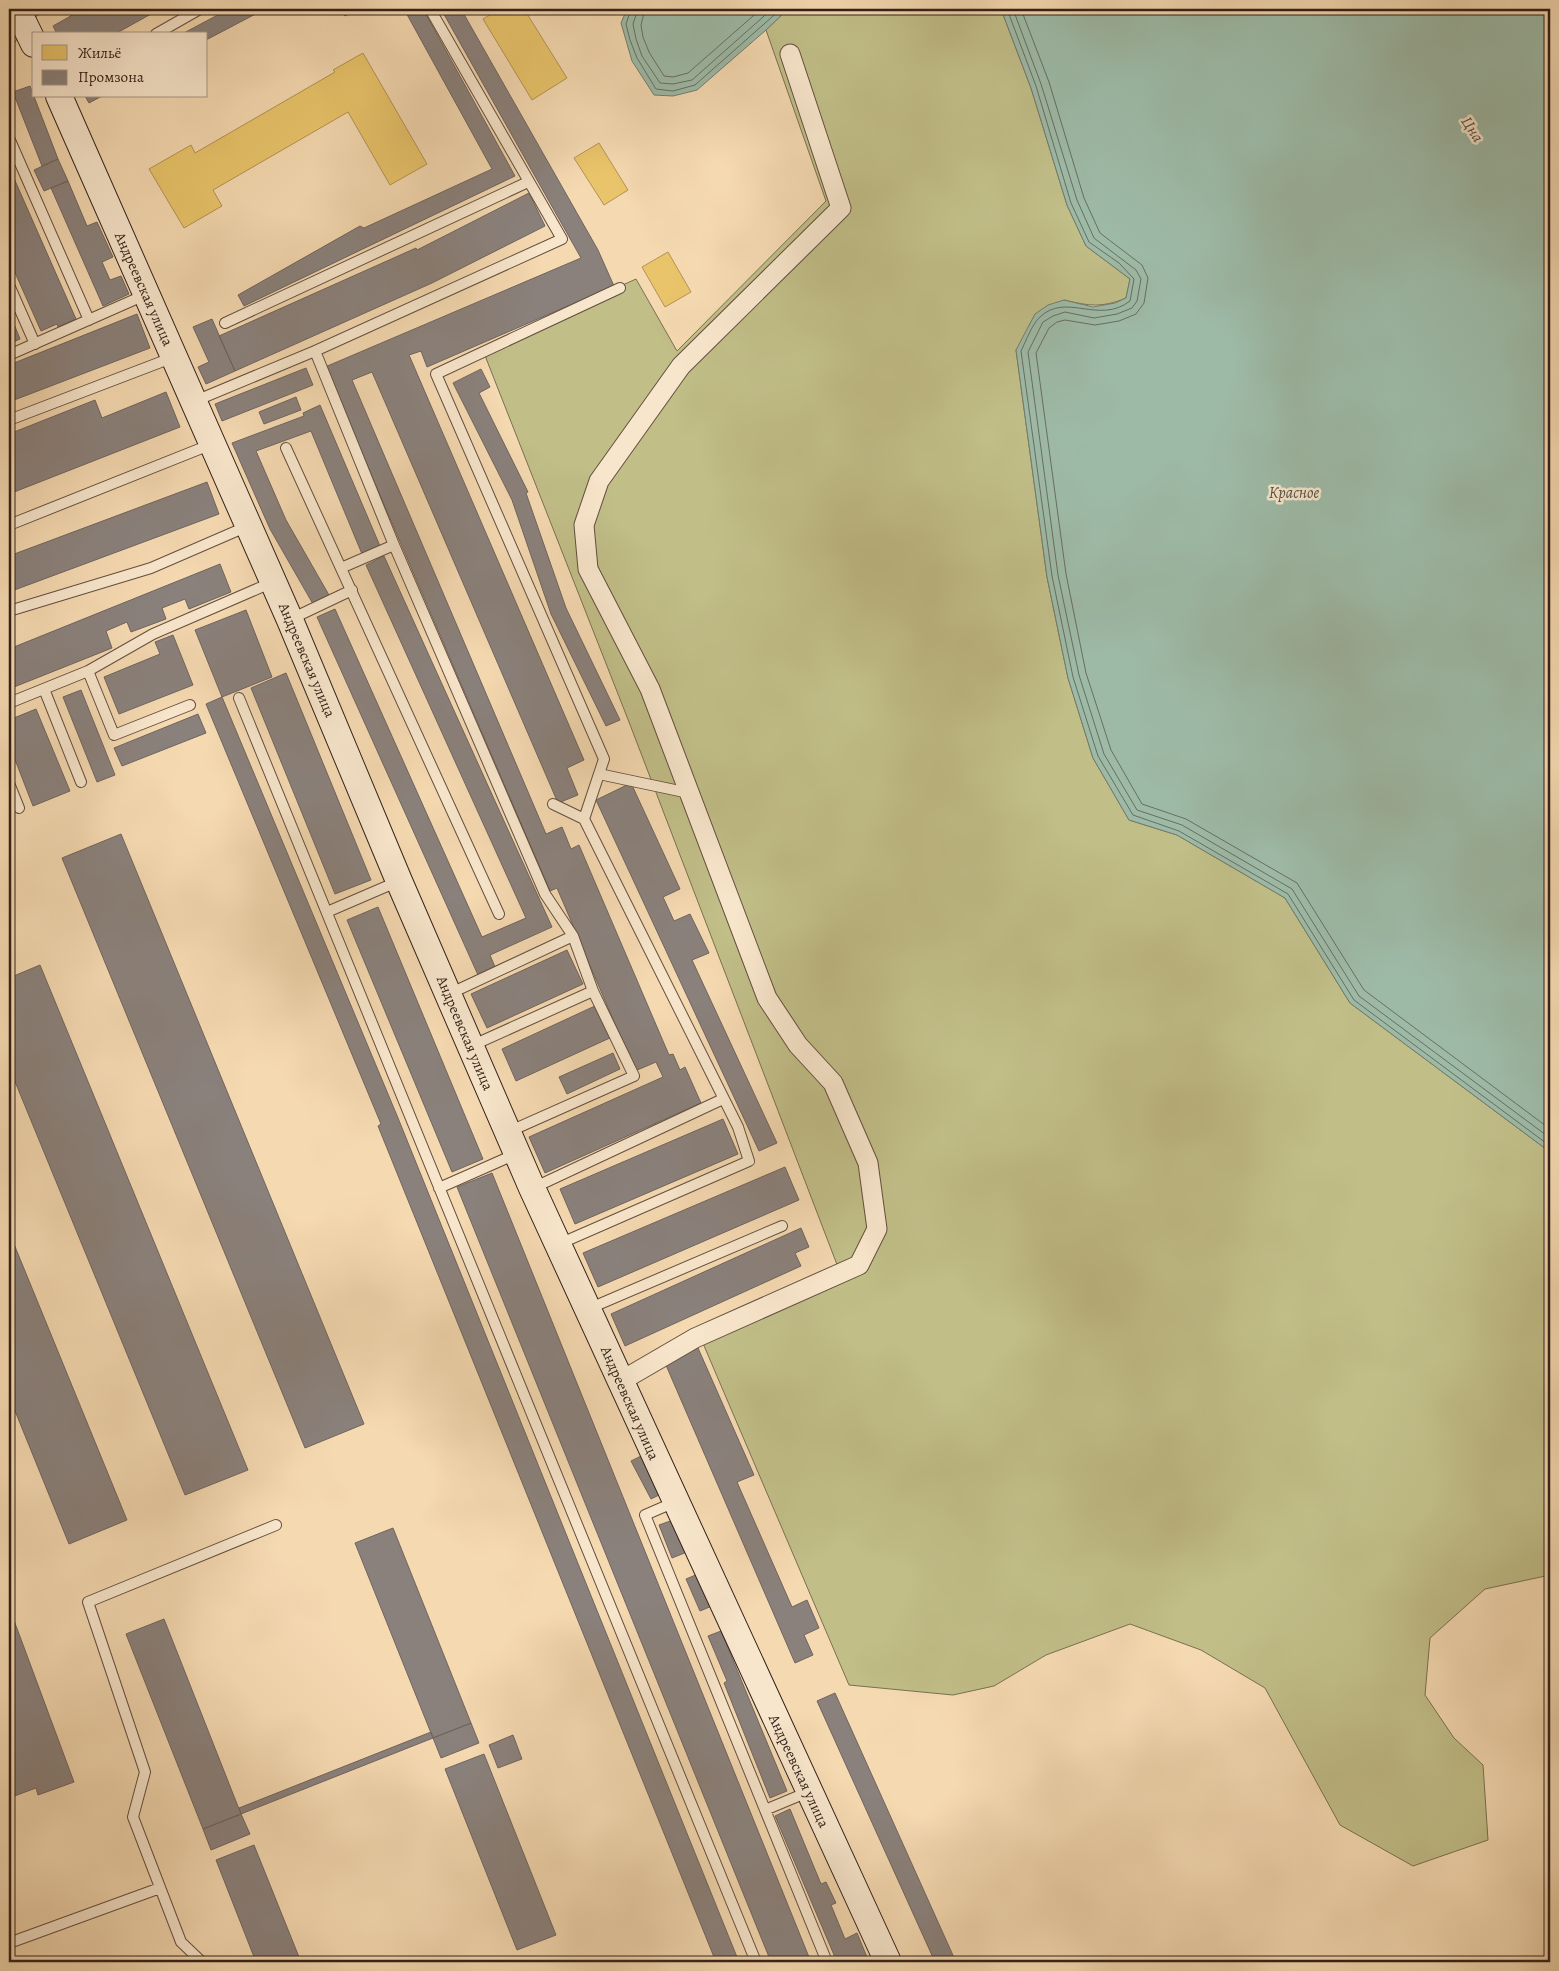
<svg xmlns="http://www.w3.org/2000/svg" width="1559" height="1971" font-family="Alegreya,serif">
	<rect width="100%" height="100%" fill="#f5d9b1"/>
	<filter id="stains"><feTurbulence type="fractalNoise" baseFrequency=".004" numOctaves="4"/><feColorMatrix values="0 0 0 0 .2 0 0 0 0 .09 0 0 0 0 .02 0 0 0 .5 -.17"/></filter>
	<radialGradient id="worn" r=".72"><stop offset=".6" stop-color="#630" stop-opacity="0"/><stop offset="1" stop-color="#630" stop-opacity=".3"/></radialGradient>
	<path fill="#c1be88" stroke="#7a7050" d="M9,9H48C26,21 18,34 9,56Z
		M788,9H1001L1031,88L1067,205L1086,246L1130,279L1126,298C1102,308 1089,306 1064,300L1016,350L1047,577L1068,678L1093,758L1129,820L1177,835L1285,898L1350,1003L1550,1152V1575L1485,1589L1430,1638L1425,1695L1454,1738L1483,1765L1488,1840L1413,1866L1340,1825L1265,1688L1201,1650L1130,1624L1046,1655L994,1686L953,1695L849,1685L702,1341L841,1275L629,722L482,348L636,279L677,351L826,201L766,30Z"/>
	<path fill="#9dbaa7" stroke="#727d6e" d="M627,9H788L766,30L697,90L673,96L654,95L632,61L621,23Z
		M1001,9H1550V1152L1350,1003L1285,898L1177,835L1129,820L1093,758L1068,678L1047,577L1016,350L1035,314L1048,305L1064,300L1093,307L1115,303L1126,298L1130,279L1086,246L1067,205L1031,88Z"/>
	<path fill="#e9c46a" stroke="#b29352" d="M500,9H524L567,78L532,100L483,19Z
		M363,53L427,164L390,185L348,112L213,190L222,206L184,228L149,169L191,145L195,153L335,72L333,70Z
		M599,143L628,190L604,205L574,158Z
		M668,252L691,292L665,307L642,267Z"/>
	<path fill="#8a817c" stroke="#70645e" d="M83,9H160L115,34H57L53,26Z
		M229,9H265L206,40V34H182Z
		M341,9H358L345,16Z
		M404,9H423L515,176L244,306L238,295L360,226L364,228L492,169Z
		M441,9H461L598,250L614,286L427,367L421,351L409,355L584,760L567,768L578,795L558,803L372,372L352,380L546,834L562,827L571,849L579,845L669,1055L673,1054L680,1070L685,1067L701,1103L545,1173L529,1137L663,1077L656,1062L635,1071L557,888L550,891L325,367L581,258Z
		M30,86L58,159L42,166L13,92Z
		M85,96H102L89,103Z
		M58,159L68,181L44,191L34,170Z
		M9,167L76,319L58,327L57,324L41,331L9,259Z
		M68,181L87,226L97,222L113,257L102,262L110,280L121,276L129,294L103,306L51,188Z
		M529,193L545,226L432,283L235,371L219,336L416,248L417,250Z
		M137,314L150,348L9,402V365Z
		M9,319L12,325L14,324L20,339L9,344Z
		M212,319L235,371L206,384L198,367L209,362L193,327Z
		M306,368L313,385L222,421L215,404Z
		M481,369L490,387L479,393L528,492L526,493L566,608L620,720L606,726L551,614L512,500L453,383Z
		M166,392L180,427L9,494V434L95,400L102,418Z
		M296,397L301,410L264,424L259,412Z
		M320,405L380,546L362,554L311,431L256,451L286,520L329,595L313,604L270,529L232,443L304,416L303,413Z
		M207,482L219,514L9,592V556Z
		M384,556L552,927L490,955L495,967L478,975L317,617L335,609L482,937L526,918L366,565Z
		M220,564L231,592L189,609L185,599L162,608L166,619L131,632L127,622L106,631L112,648L9,689V649Z
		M246,610L272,677L222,697L195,630Z
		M173,635L193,685L119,714L104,677L160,654L155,642Z
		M286,673L371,880L335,894L251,688Z
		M81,690L115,775L97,782L63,697Z
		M222,697L398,1118L739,1962H716L378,1126L381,1124L206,704Z
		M36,709L70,791L33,806L9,744V720Z
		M198,714L206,733L122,766L114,748Z
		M631,783L680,889L663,897L674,921L690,914L709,953L692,960L777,1143L759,1151L596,800Z
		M121,834L364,1424L305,1448L62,858Z
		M378,907L483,1159L452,1172L347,920Z
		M567,950L583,984L487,1028L471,994Z
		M40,965L248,1470L185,1495L9,1067V978Z
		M597,1005L612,1037L516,1081L502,1049Z
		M613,1053L620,1069L567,1094L559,1077Z
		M723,1119L738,1154L575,1224L560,1189Z
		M785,1167L799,1200L598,1287L583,1253Z
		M492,1173L811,1962H771L457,1187Z
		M801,1228L809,1247L795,1253L801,1266L625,1346L611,1314Z
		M9,1232L127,1520L69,1544L9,1396Z
		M698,1348L754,1475L737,1482L792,1607L807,1600L819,1628L804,1635L813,1655L795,1663L665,1363Z
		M645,1454L665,1492L651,1499L631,1461Z
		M673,1520L687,1552L672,1558L659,1525Z
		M393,1528L471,1723L433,1738L355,1543Z
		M9,1555L15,1572L9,1574Z
		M698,1574L712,1606L700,1611L686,1579Z
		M9,1607L74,1782L38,1795L36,1788L9,1798Z
		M164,1619L241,1814L203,1829L126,1634Z
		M721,1631L787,1791L770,1798L724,1683L727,1681L708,1636Z
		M835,1693L956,1962H935L817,1701Z
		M471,1723L479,1743L441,1758L433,1738Z
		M431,1732L433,1738L241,1814L239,1808Z
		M513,1735L522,1759L498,1768L489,1745Z
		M484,1754L556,1935L517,1950L445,1769Z
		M790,1809L821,1884L826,1882L836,1903L831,1905L845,1939L857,1933L869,1962H837L775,1816Z
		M241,1814L250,1834L211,1850L203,1829Z
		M254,1845L301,1962H256L216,1860Z"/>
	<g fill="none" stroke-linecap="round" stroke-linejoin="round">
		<path stroke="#686e60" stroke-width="1" d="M631,9L626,24L630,40L637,58L656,89L673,91L695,85L781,9
			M638,9L633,24L636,39L642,56L660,83L673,84L692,80L772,9
			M645,9L641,25L643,37L649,52L664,76L673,77L688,73L761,9
			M1007,9L1036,86L1071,203L1089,242L1119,263L1134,279L1130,301C1099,325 1066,292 1040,317C1032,324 1026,341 1021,351L1052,576L1073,677L1098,756L1133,815L1179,831L1288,894L1354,1000L1550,1146
			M1013,9L1041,84L1077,200L1094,238L1136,270L1141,279L1137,301L1132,308L1117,314L1094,318L1065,312L1053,316L1043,322L1028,352L1058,575L1079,675L1104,754L1137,810L1182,825L1292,889L1359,996L1550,1138
			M1021,9L1049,82L1084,198L1100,233L1142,265L1148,278L1144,303L1136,314L1119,321L1095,325L1065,320L1057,322L1049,328L1036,353L1066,574L1086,673L1111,750L1142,804L1186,819L1297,883L1364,990L1550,1129"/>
		<defs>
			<path id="lane" d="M156,34L200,9
				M9,138L89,320
				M9,285L35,344
				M225,323L528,182
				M315,351L562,239L430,9
				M9,355L145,295
				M195,401L315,351L394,545L545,894L573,936L593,991L634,1076L508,1132
				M9,420L174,357
				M286,448L499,914
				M9,525L212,444
				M341,568L394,545
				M9,611L151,568L248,526
				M291,619L352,590
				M88,671L114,735L190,705
				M44,689L81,782
				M239,698L756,1962
				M9,703L88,671L153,634L273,582
				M599,774L689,793
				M9,783L19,808
				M553,804L584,819L738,1127L749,1161L559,1244
				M584,819L604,759L436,374L620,288
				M327,912L399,881
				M449,994L573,936
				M471,1046L593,991
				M439,1188L516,1154
				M533,1188L723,1099
				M588,1309L782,1226
				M675,1502L645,1515L827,1962
				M765,1810L808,1792
				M9,1943L160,1888
				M202,1962L181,1942L133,1817L145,1772L88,1602L276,1525"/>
			<path id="street" d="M621,1381L695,1338L859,1265L877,1229L868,1163L833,1083L798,1045L767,998L650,689L588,569L584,525L599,481L681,366L841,208L790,54"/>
			<path id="secondary" d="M17,9L34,44
				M59,96L290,620L399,881L532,1188L888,1962"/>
		</defs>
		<use href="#lane" stroke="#634f3f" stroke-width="12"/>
		<use href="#street" stroke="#634f3f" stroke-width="21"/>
		<use href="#secondary" stroke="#322119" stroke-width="28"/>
		<use href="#lane" stroke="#f8e6cc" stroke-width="10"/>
		<use href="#street" stroke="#f8e6cc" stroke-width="19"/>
		<use href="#secondary" stroke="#f8e6cc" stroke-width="26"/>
	</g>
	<g text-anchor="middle" stroke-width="5" stroke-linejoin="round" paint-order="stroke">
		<g font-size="15" fill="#322119" stroke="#f8e6cc">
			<text transform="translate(144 289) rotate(66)" y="5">Андреевская улица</text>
			<text transform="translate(307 660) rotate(67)" y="5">Андреевская улица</text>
			<text transform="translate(465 1033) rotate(67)" y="5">Андреевская улица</text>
			<text transform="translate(630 1403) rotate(66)" y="5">Андреевская улица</text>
			<text transform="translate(799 1771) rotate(65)" y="5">Андреевская улица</text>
		</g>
		<g font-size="16" font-style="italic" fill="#524f44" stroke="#f8e6cc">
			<text transform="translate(1473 129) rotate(57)" y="6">Цна</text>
			<text x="1294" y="498">Красное</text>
		</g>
	</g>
	<rect width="1559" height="1971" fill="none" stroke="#f5d9b1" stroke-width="30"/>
	<rect x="10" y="10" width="1539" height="1951" fill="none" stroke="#322119" stroke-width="2.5"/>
	<rect x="15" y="15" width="1529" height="1941" fill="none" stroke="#322119"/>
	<rect x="32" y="32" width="175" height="65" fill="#f8e6cc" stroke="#a99784"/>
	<rect x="42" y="45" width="25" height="15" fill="#e9c46a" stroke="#a99784"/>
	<text x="78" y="58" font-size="15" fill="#322119">Жильё</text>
	<rect x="42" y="70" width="25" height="15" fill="#8a817c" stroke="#a99784"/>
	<text x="78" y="82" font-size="15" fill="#322119">Промзона</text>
	<rect width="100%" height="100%" filter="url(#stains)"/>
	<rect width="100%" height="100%" fill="url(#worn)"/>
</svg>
